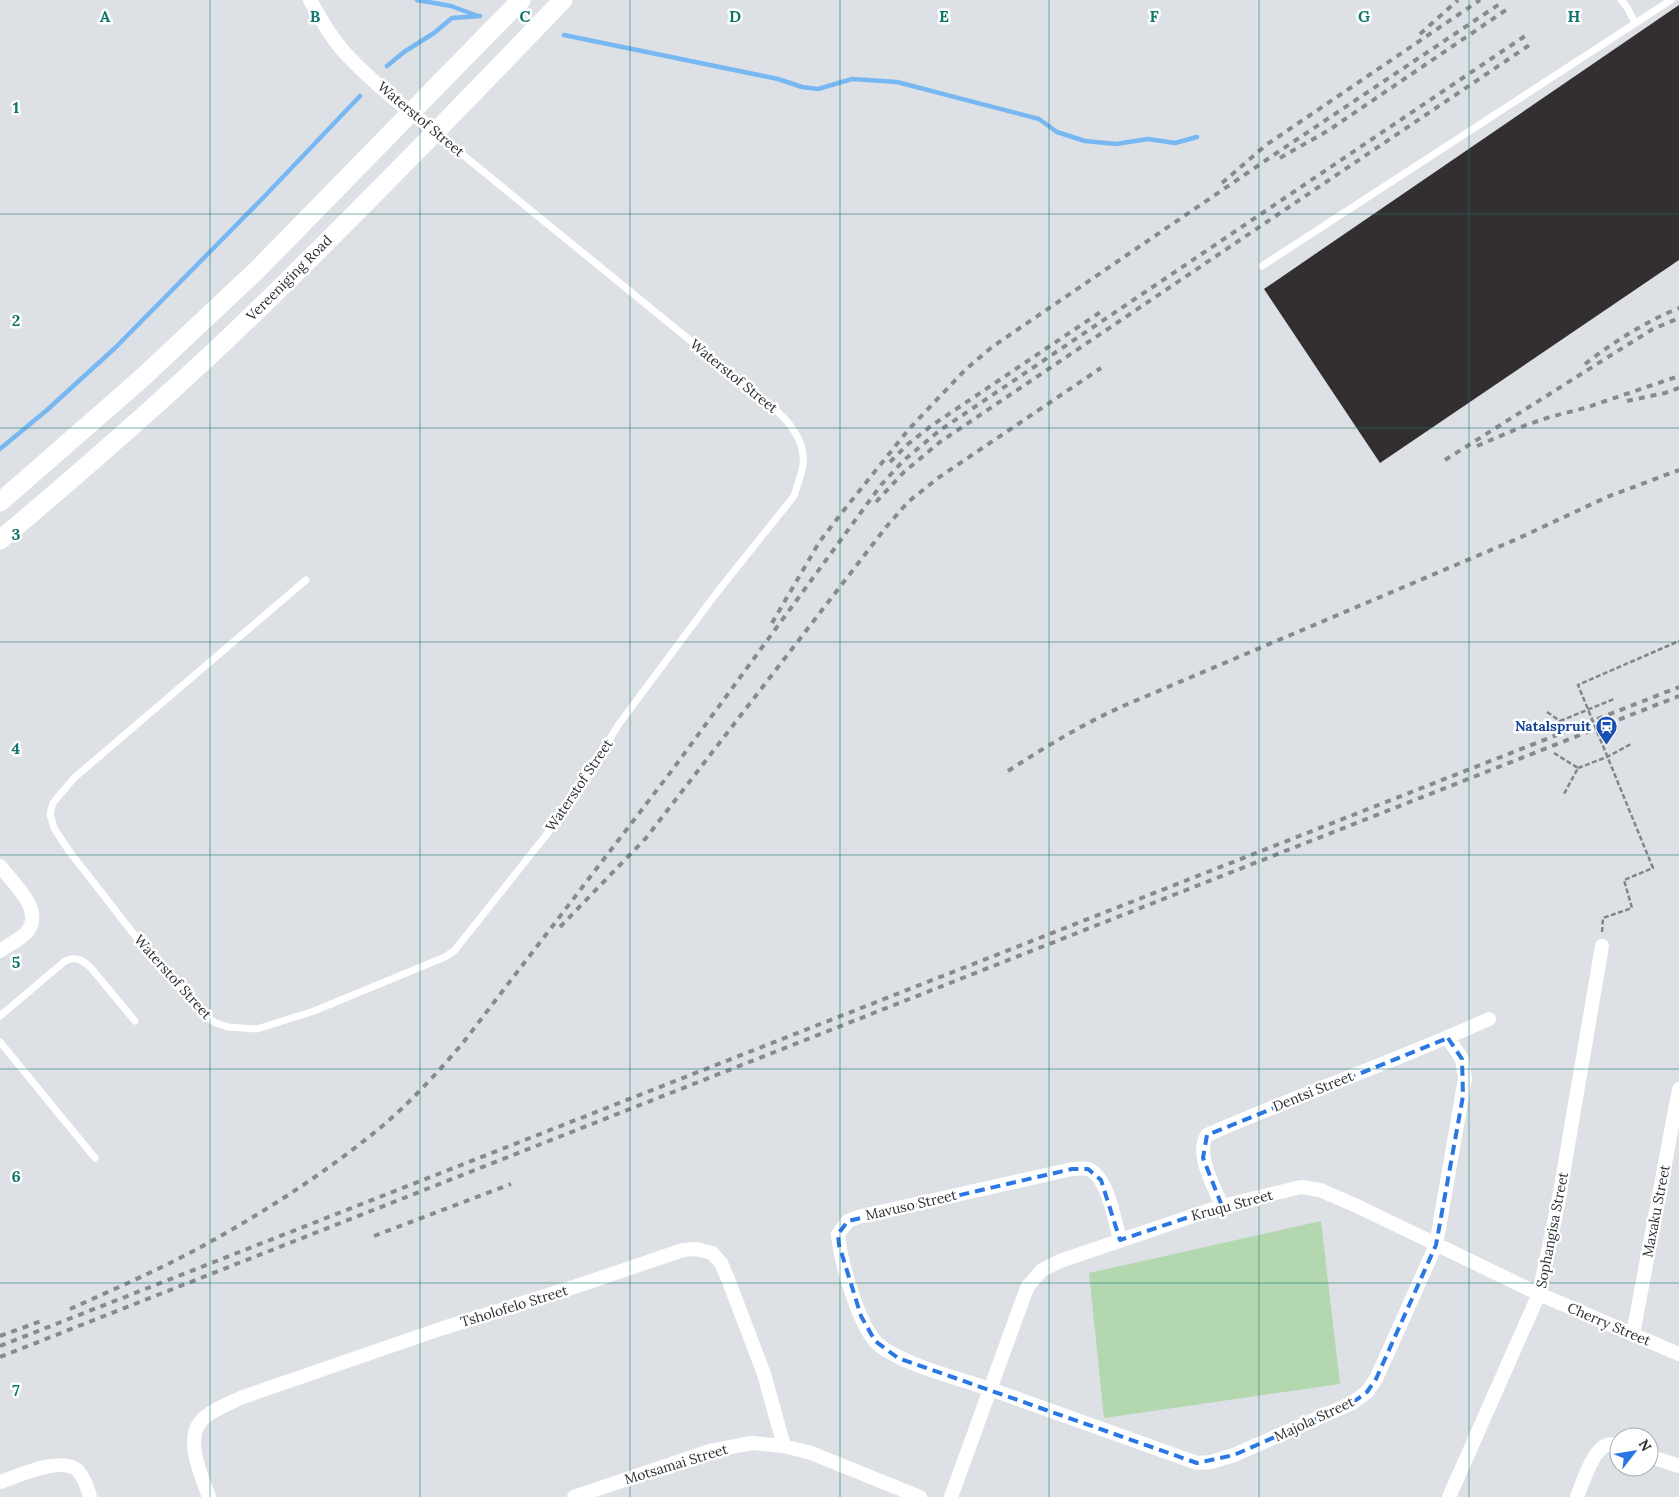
<svg xmlns="http://www.w3.org/2000/svg" width="1679" height="1497" font-family="Lora,serif">
	<rect width="100%" height="100%" fill="#dde0e5"/>
	<path fill="#b3d7af" d="M1321,1221L1340,1384L1104,1418L1089,1273Z"/>
	<g fill="none" stroke-linecap="round" stroke-linejoin="round">
		<path stroke="#78b8f2" stroke-width="4.5" d="M417,0L451,6L478,16
			M564,35L778,79L802,87L818,89L852,79L897,82L1039,119L1057,132L1085,141L1116,144L1148,139L1175,143L1197,137
			M387,66L404,52L434,33L452,18L480,16
			M0,449L47,410L115,348L261,200L360,96"/>
	</g>
	<path fill="#332f30" d="M1679,5V260L1380,463L1264,289Z"/>
	<g fill="none" stroke-linecap="round" stroke-linejoin="round">
		<path stroke="#838589" stroke-width="2.5" stroke-dasharray="5 2.5" stroke-linecap="butt" d="M1547,712L1560,721L1553,732
			M1560,721L1614,699
			M1554,753L1578,768L1564,794
			M1578,768L1607,757L1631,744
			M1602,932L1603,918L1632,908L1624,880L1653,868L1578,685L1679,641"/>
		<path stroke="#fff" stroke-width="7" d="M1621,0L1627,7L1635,23
			M1262,266L1671,0
			M306,580L74,778L53,803L50,814L54,828L69,851L140,942L206,1017L216,1023L228,1027L257,1029L314,1011L445,957L454,951L563,814L619,724L718,591L794,496C797,486 801,476 803,465C807,432 774,407 751,390L436,133
			M0,1016L65,961C76,956 83,960 91,968L135,1021
			M0,1042L95,1158"/>
		<path stroke="#fff" stroke-width="14" d="M310,0C321,19 331,38 346,54C373,83 405,108 436,132
			M0,866C13,883 46,911 26,933C19,940 8,945 0,951
			M1222,1206C1214,1186 1195,1155 1207,1135C1300,1094 1397,1061 1489,1019
			M1120,1240C1115,1222 1108,1176 1088,1169C1083,1168 1077,1169 1072,1169L858,1217L848,1221L838,1234C840,1260 858,1322 875,1341C893,1362 961,1379 990,1389C1059,1413 1128,1438 1197,1463L1211,1462L1234,1455L1352,1403L1367,1392L1376,1379L1436,1245L1465,1079L1462,1059L1448,1038
			M1633,1334L1679,1089
			M1649,1456L1679,1466
			M0,1482C19,1476 58,1457 76,1469C84,1476 87,1487 90,1497
			M209,1497C201,1475 182,1435 205,1417C216,1408 230,1403 243,1397L443,1328L577,1286L683,1250L696,1249L712,1253L721,1263L728,1279L764,1374L784,1446
			M574,1497L710,1451L752,1443L784,1446L811,1453L920,1497
			M951,1497L1020,1307L1028,1286L1042,1270L1060,1261L1222,1206L1301,1187L1320,1190L1357,1206L1539,1294L1679,1354
			M1449,1497L1539,1294L1558,1204L1602,946
			M1577,1497C1582,1484 1593,1449 1607,1445C1611,1443 1615,1445 1619,1445"/>
		<path stroke="#fff" stroke-width="19" d="M0,502L142,378L256,271L521,0
			M0,540C93,462 188,379 274,294C372,198 468,99 563,0"/>
		<path stroke="#888a8e" stroke-width="4" stroke-dasharray="6 6" stroke-linecap="butt" d="M1420,34L1458,0
			M1280,158L1329,130L1506,10
			M1222,183L1266,145L1480,0
			M1585,364C1615,341 1645,322 1679,308
			M1627,401L1665,393L1679,388
			M1477,446L1526,425L1550,417L1585,408L1679,376
			M1445,460L1624,347L1653,329L1679,318
			M890,462L908,444L931,426L1102,311
			M876,502L904,472L940,442L1531,44
			M772,623L820,541L844,510L909,429L965,370L992,347L1281,150L1501,3
			M1008,771C1045,747 1083,724 1123,706L1517,539L1607,497L1679,470
			M560,927L646,838L887,526L908,502L938,478L1101,368
			M374,1236L511,1184
			M70,1309C119,1287 170,1265 217,1238C274,1206 330,1169 380,1128C410,1103 437,1073 462,1044L673,769L881,485L903,461L939,431L1525,36
			M0,1336L44,1320
			M0,1346L1679,687
			M0,1357L1679,696"/>
	</g>
	<path fill="none" stroke="#2a77e3" stroke-width="4" stroke-dasharray="10 6" stroke-linejoin="round" d="M1448,1038L1462,1059L1463,1096L1436,1245L1376,1379L1367,1392L1352,1403L1234,1455L1197,1463L898,1358L875,1341L861,1316L839,1245L838,1234L848,1221L1072,1169H1088L1101,1180L1120,1240L1222,1206L1203,1158L1207,1135Z"/>
	<path fill="none" stroke="#0f766e" stroke-width="1" stroke-opacity="0.55" d="M210,0V1497M420,0V1497M630,0V1497M840,0V1497M1049,0V1497M1259,0V1497M1469,0V1497M0,214H1679M0,428H1679M0,642H1679M0,855H1679M0,1069H1679M0,1283H1679"/>
	<defs>
		<symbol id="station-pin" viewBox="-11 -11 22 30"><path d="M0 17L-7.5 6A9.5 9.5 0 1 1 7.5 6Z" fill="#1a4fb4" stroke="#fff"/><path d="M-3-6H3Q5-6 5-4V2Q5 4 3 4L4.5 6H3L1.5 4h-3L-3 6H-4.5L-3 4Q-5 4-5 2V-4Q-5-6-3-6ZM-3.5-4v3h7v-3ZM-3.5 1v1.5H-2V1ZM2 1v1.5H3.5V1Z" fill="#fff"/></symbol>
	</defs>
	<g fill-rule="evenodd">
		<use href="#station-pin" x="1594" y="714" width="25" height="34"/>
	</g>
	<g text-anchor="middle" stroke-width="5" stroke-linejoin="round" paint-order="stroke">
		<g font-size="14" fill="#2e2f31" stroke="#fff">
			<text transform="translate(421 119) rotate(40)" y="5">Waterstof Street</text>
			<text transform="translate(289 278) rotate(-45)" y="5">Vereeniging Road</text>
			<text transform="translate(734 376) rotate(39)" y="5">Waterstof Street</text>
			<text transform="translate(579 785) rotate(-56)" y="5">Waterstof Street</text>
			<text transform="translate(173 977) rotate(48)" y="5">Waterstof Street</text>
			<text transform="translate(1313 1091) rotate(-22)" y="5">Dentsi Street</text>
			<text transform="translate(911 1205) rotate(-13)" y="5">Mavuso Street</text>
			<text transform="translate(1232 1205) rotate(-15)" y="5">Kruqu Street</text>
			<text transform="translate(1656 1211) rotate(-79)" y="5">Maxaku Street</text>
			<text transform="translate(1552 1230) rotate(-79)" y="5">Sophangisa Street</text>
			<text transform="translate(514 1306) rotate(-17)" y="5">Tsholofelo Street</text>
			<text transform="translate(1609 1324) rotate(23)" y="5">Cherry Street</text>
			<text transform="translate(1314 1419) rotate(-25)" y="5">Majola Street</text>
			<text transform="translate(676 1464) rotate(-17)" y="5">Motsamai Street</text>
		</g>
		<g font-size="14" font-weight="bold" fill="#164399" stroke="#fff" text-anchor="end">
			<text x="1591" y="731">Natalspruit</text>
		</g>
	</g>
	<g font-size="16" text-anchor="middle" font-weight="bold" fill="#0f766e" stroke="#fff" stroke-width="5" stroke-linejoin="round" paint-order="stroke">
		<text x="105" y="22">A</text>
		<text x="315" y="22">B</text>
		<text x="525" y="22">C</text>
		<text x="735" y="22">D</text>
		<text x="944" y="22">E</text>
		<text x="1154" y="22">F</text>
		<text x="1364" y="22">G</text>
		<text x="1574" y="22">H</text>
		<text x="16" y="113">1</text>
		<text x="16" y="326">2</text>
		<text x="16" y="540">3</text>
		<text x="16" y="754">4</text>
		<text x="16" y="968">5</text>
		<text x="16" y="1182">6</text>
		<text x="16" y="1396">7</text>
	</g>
	<g transform="translate(1634 1452) rotate(59)"><circle r="24" fill="#ffffff" stroke="#abacad"/>
	<path d="M0-4L9 19L0 12L-9 19Z" fill="#2a77e3"/>
	<text y="-8" font-size="14" font-weight="bold" text-anchor="middle" fill="#2e2f31">N</text>
	</g>
</svg>
